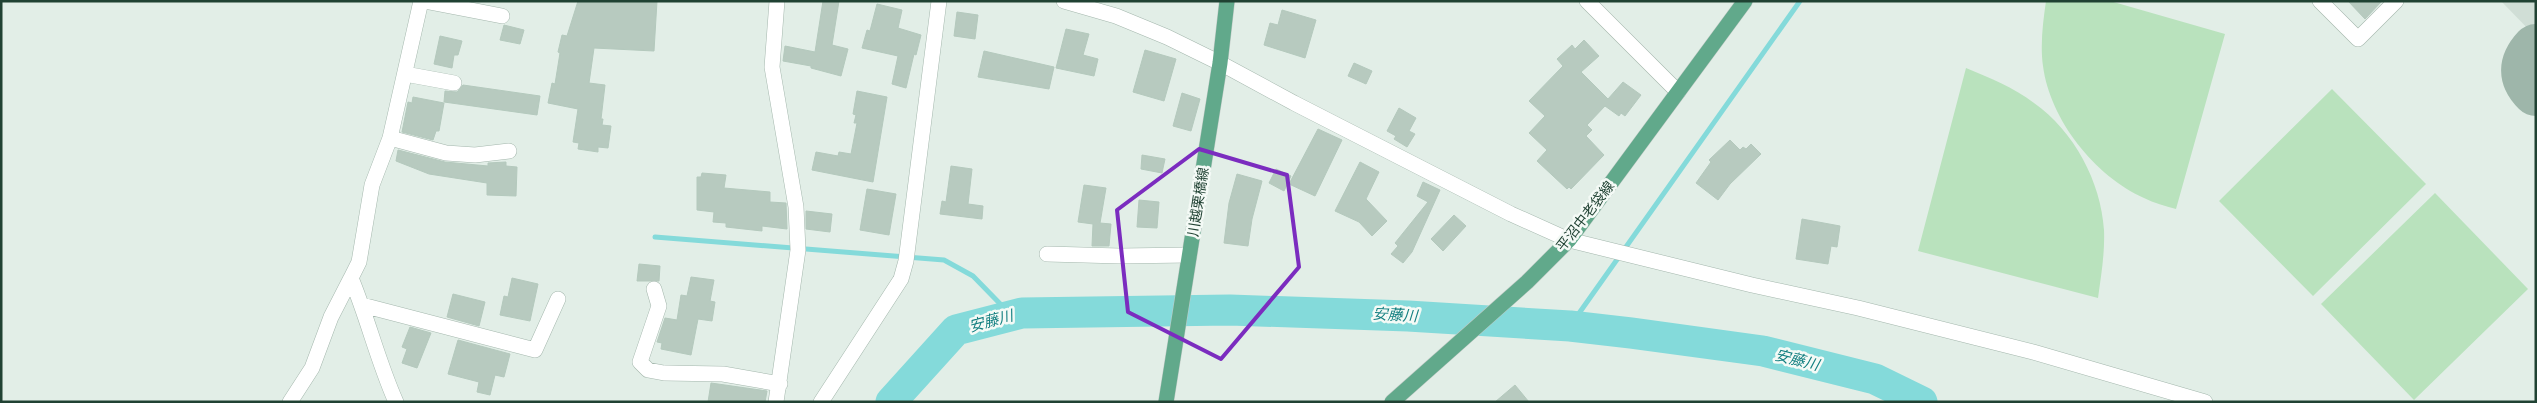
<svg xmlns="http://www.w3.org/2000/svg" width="2537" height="403" font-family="Commissioner,'Noto Sans JP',sans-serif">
	<rect width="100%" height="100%" fill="#e2eee7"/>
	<path fill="#d0ded6" d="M2501,1H2536V37Z"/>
	<path fill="#b9e2bd" d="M2046,1H2110L2225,34L2176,209C2165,206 2154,203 2144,198C2095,176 2050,120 2043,66C2040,45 2043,22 2046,1Z
		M1966,68C1990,78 2013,87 2034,103C2074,131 2101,182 2104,230C2105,253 2101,276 2098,298L1918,251Z
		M2332,89L2426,184L2313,296L2219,201Z
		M2435,193L2528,289L2414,400L2321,304Z"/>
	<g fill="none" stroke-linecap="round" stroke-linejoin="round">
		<path stroke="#84dada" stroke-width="5" d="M655,237L944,260L973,276L1012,316
			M1570,326L1800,1"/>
		<path stroke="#84dada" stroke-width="31" d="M891,402L956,330L1022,313L1230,310L1408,316L1570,326L1631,333L1763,351L1875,379L1922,402"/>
		<path stroke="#9eb6aa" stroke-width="48" d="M2536,48C2522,63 2521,77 2536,92"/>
	</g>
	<path fill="#b7cabf" stroke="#b4c9bd" d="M578,1H657L654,51L594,48L589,83L605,85L601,119H603L602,125L611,126L608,148L598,147V152L578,149L579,143L573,142L578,109L548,103L552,83L555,84L560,53L558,52L562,35L567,36Z
		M823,1H839L832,45L848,49L841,76L811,68V66L783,61L785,46L815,52Z
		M2348,1H2382L2365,19Z
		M877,4L902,10L898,28L921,35L916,55L914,54L906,88L892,84L898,56L862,48L867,30L870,31Z
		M1282,10L1316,20L1305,58L1264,45L1270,23L1278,25Z
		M957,12L978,15L975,39L954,36Z
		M504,25L524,30L520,44L500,40Z
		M1066,29L1089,34L1083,55L1098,59L1094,76L1056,68Z
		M440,36L462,41L458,55H454L452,68L434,64Z
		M1584,40L1599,56L1581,72L1608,99L1623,82L1641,95L1625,116L1621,113L1619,116L1605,106L1587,125L1592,130L1586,136L1604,155L1571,189L1569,187L1567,189L1537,161L1547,150L1529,133L1545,116L1529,101L1563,66L1557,59L1572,45L1575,49Z
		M1145,50L1176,59L1164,101L1133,92Z
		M984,51L1054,67L1049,89L978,77Z
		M1354,63L1372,71L1366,84L1348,76Z
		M463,85L540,96L537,115L444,102L445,91L457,92Z
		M857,91L887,97L873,182L812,170L816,152L838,156L839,152L851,154L857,123H854L856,115L853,114Z
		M1182,93L1200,99L1191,131L1173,126Z
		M413,97L444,103L439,131H436L433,140L402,132L408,102L412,103Z
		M1399,108L1416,118L1409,131L1415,134L1407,147L1394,139L1396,136L1387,131Z
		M1318,129L1342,140L1315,196L1289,184Z
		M1730,140L1740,150L1743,147L1746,149L1751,144L1761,154L1730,184L1718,200L1696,183L1711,162L1709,160Z
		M398,150L445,162L488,166V163L506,162V166L517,167L516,196L487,195V183L429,174L396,161Z
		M1142,155L1165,159L1162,173L1141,169Z
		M1360,162L1379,172L1366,199L1387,221L1372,236L1359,222L1335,211Z
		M951,166L972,169L968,204L983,206L982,219L940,214L942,201L946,202Z
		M1276,169L1291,176L1284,191L1269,183Z
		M702,173L726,175L724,188L770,192V202L786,203L787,229L762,226V231L726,227V223L713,222L714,212L697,210V177H701Z
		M1237,174L1262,181L1252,219L1248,246L1224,243L1229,203Z
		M1423,182L1440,190L1412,252L1403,263L1391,254L1398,246L1395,243L1428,202L1417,196Z
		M1084,185L1106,188L1100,223L1111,224L1109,246H1092L1093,224L1078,222Z
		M867,189L896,194L889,235L860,230Z
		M1139,200L1159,202L1157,228L1137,227Z
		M806,211L832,214L830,232L806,229Z
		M1454,215L1466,226L1443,251L1431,239Z
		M1802,219L1840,226L1837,247L1831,246L1828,264L1796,259Z
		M639,264L660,266L659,281H637Z
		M691,277L714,280L710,301L715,302L712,321L698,319L691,355L661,349L662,343L657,342L665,318L677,320L681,295L687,296Z
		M512,278L538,284L530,321L500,315L504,296L508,297Z
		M453,294L485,302L479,326L447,317Z
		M410,327L431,333L417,368L402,363L407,349L402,347Z
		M458,340L510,354L504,377L495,375L490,395L477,392L479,382L448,374Z
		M711,383L767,391L765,402H708Z
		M1515,385L1529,402H1495Z"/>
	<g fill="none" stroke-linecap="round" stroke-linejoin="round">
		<defs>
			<path id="minor" d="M424,1L502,16
				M1064,1L1116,16L1167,37L1220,63L1294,103L1511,214L1569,240L1752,285L1858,308L2033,352L2205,402
				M1587,1L1678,92
				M2320,1L2358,39L2396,1
				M405,74L454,83
				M390,138L446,153L475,155L509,151
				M1047,254L1120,256L1189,255
				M654,289L659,306L640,362L648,370L664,373L723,374L780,384
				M362,305L535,350L558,299
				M290,402L312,368L331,317L351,278
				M396,402C378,362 368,319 351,278L359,262L372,185L390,138L421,1
				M776,402L798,250L796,207L772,67L777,1
				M821,402L901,279L906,261L939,1"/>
			<path id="major" d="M1166,402L1220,63L1227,1
				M1392,402L1527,282L1569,240L1745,1"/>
		</defs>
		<use href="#minor" stroke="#a4b7ad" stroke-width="16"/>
		<use href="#major" stroke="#c1cac6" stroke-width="16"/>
		<use href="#minor" stroke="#fff" stroke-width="15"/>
		<use href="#major" stroke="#61a98b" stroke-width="15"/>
	</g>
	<path fill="none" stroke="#7b2cbf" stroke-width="4" stroke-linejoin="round" d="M1199,149L1287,175L1299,267L1221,359L1128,312L1117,210Z"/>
	<g text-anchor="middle" stroke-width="5" stroke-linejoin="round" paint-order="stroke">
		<g font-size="14" fill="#204233" stroke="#f4faf6">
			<text transform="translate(1198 202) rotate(-81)" y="5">川越栗橋線</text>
			<text transform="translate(1585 216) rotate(-52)" y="5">平沼中老袋線</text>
		</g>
		<g font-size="15" font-style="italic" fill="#127f80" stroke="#f4faf6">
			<text transform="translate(1395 315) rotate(3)" y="5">安藤川</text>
			<text transform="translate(991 321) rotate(-15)" y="5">安藤川</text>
			<text transform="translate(1797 360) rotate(14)" y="5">安藤川</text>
		</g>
	</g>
	<rect width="2537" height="403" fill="none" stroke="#204233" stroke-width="5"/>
</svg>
